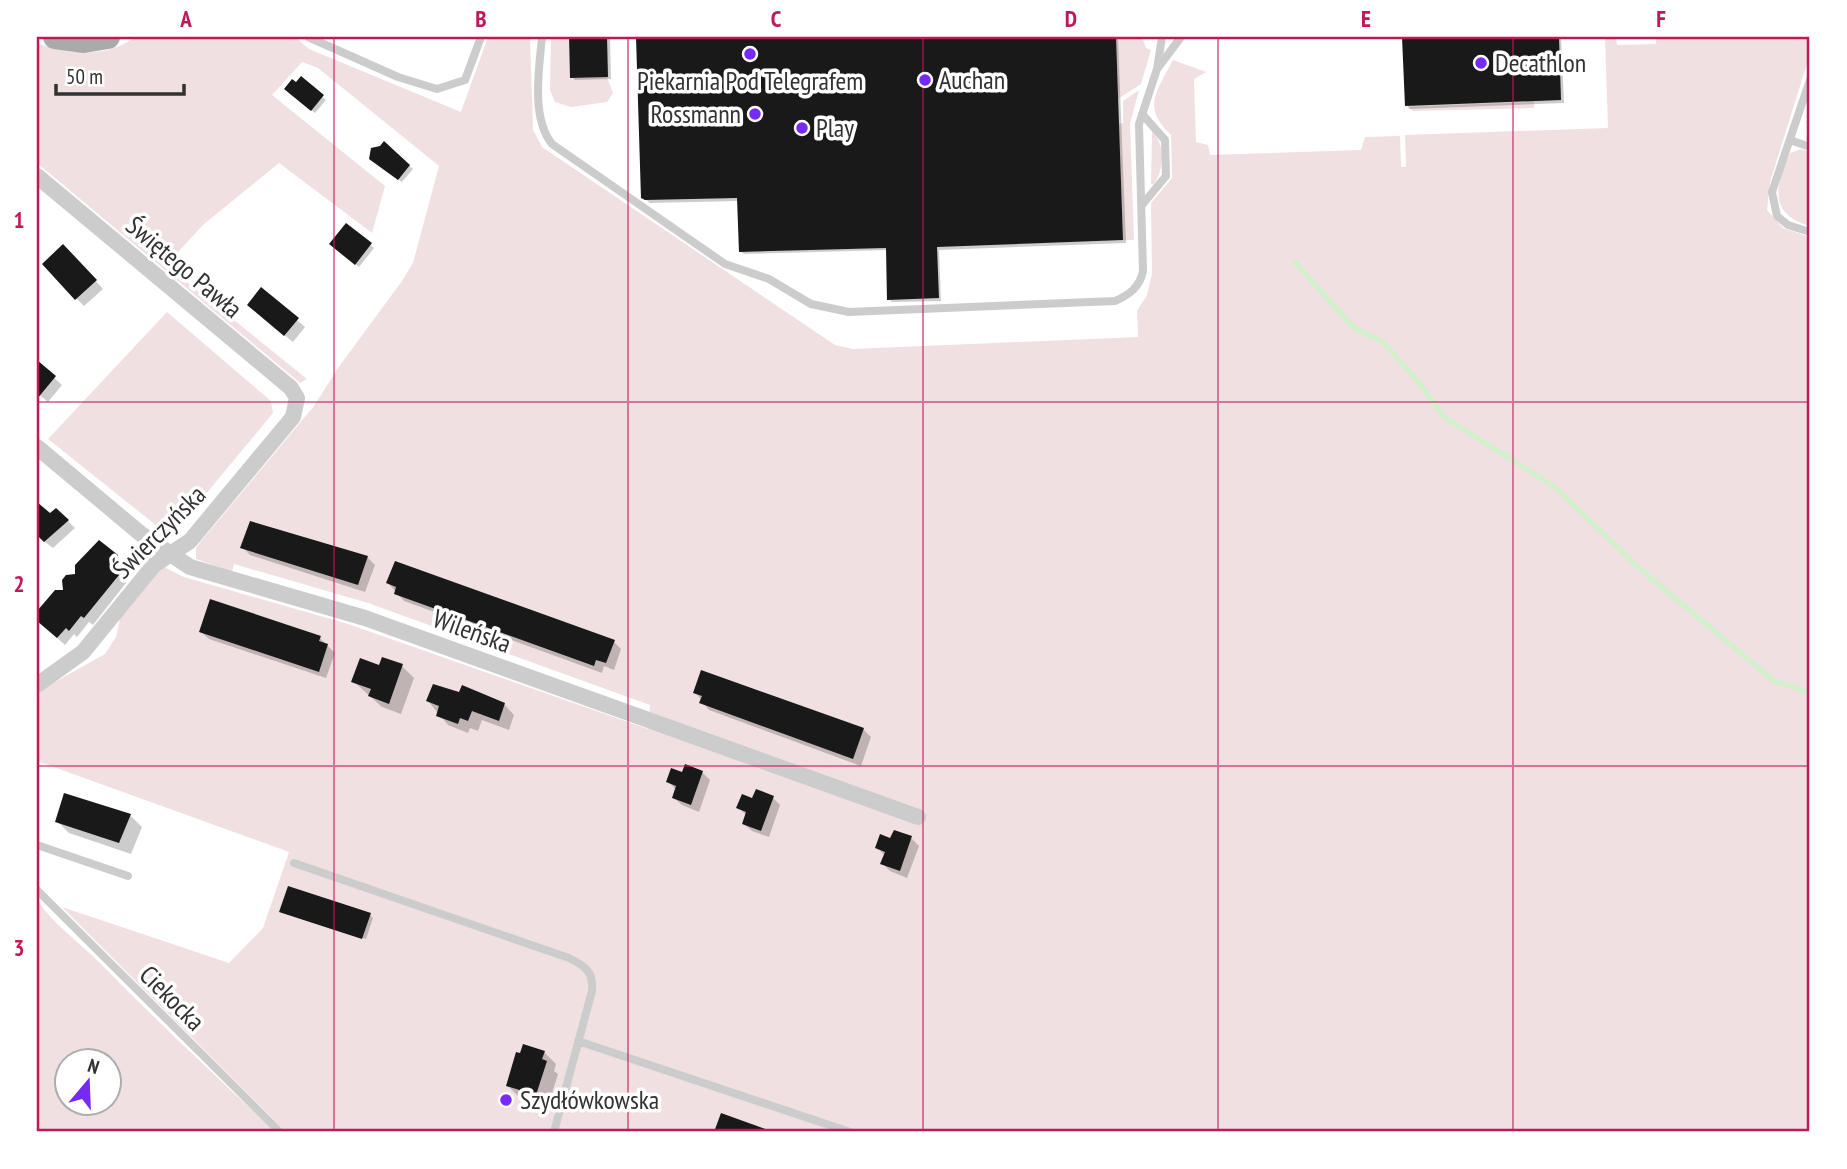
<svg xmlns="http://www.w3.org/2000/svg" width="1847" height="1169" font-family="'PT Sans Narrow',sans-serif">
	<rect width="100%" height="100%" fill="#fff"/>
	<path fill="#f0e0e2" fill-rule="evenodd" d="M136,37H295L309,49L461,112L488,37H530L533,130L542,147L835,345L853,349L1138,337L1137,311L1147,295L1152,274L1151,203L1172,178L1171,135C1141,107 1157,91 1173,60L1206,72L1194,79L1196,142L1208,145L1210,155L1361,150L1365,137L1400,136L1401,167H1406L1405,135L1608,128L1605,37H1616L1617,45L1656,44V37H1810V54L1770,182L1767,210L1783,228L1810,237V1132H286L62,907L229,963L263,928L289,852L37,761V695L44,688L105,654L116,637L121,614L146,576L164,567L184,577L348,624L648,729L650,705L368,603L234,564L232,572L196,559V548L202,540L314,406L338,368L402,281L413,263L439,166L318,68L302,62L272,95L385,186L372,233L279,163L204,224L166,265L307,379L300,383L37,163V43C71,55 105,58 136,37Z
		M551,37H569L570,78L607,77L613,93L607,102L571,107L555,102L550,90Z
		M1116,37H1142L1146,48L1151,50L1141,84L1118,99Z
		M1139,90L1130,124L1134,240H1123L1119,124L1123,123V101Z
		M1534,102V108L1414,111L1406,107Z
		M1152,132C1166,143 1164,172 1153,185L1151,184Z
		M1801,149L1810,152V226C1768,214 1775,186 1790,153Z
		M167,312L271,401L273,413L176,530L157,526L48,439Z
		M37,900C55,926 79,942 101,964C158,1022 216,1077 276,1132H37ZM66,1060H108V1102H66Z"/>
	<path fill="#0003" d="M571,37H610L611,79L575,80L572,77Z
		M638,37H1118L1126,243L939,250L941,301L892,302L889,299L888,250L744,254L740,251L738,201L650,203L643,197Z
		M1404,37H1561L1564,103L1410,109L1407,105Z
		M301,79L326,100L315,113L289,92Z
		M384,144L413,169L402,182L375,163Z
		M347,225L374,248L359,267L334,247Z
		M71,254L103,289L84,306L76,298Z
		M261,290L305,327L293,342L257,313Z
		M37,362L62,385L48,402L37,393Z
		M37,504L50,516L68,521L75,528L53,548L37,536Z
		M242,547L367,557L375,565L365,592L250,555Z
		M117,556L125,565L126,583L93,625L89,622L77,637L74,634L65,645L37,620V614L55,591H65L77,576Z
		M388,583L614,642L621,649L614,670L604,666L602,673L404,601Z
		M201,632L320,638L335,653L326,678L209,639Z
		M402,666L414,678L401,714L382,707L353,681L380,667Z
		M695,692L863,729L871,737L861,766L709,710Z
		M428,701L504,704L514,715L509,730L482,720L478,731L470,728L468,733L448,725Z
		M702,772L710,780L699,812L682,805L674,798L676,790L668,781L683,775Z
		M773,798L780,805L769,837L752,831L744,824L747,816L738,807L753,800Z
		M130,815L142,827L131,854L69,833L57,821Z
		M911,838L919,846L907,878L890,871L882,863L885,856L877,847L891,840Z
		M289,888L370,915L373,918L366,939L283,913Z
		M544,1052L556,1064L554,1071L558,1074L548,1106L520,1098L508,1086Z"/>
	<g fill="none" stroke-linecap="round" stroke-linejoin="round">
		<path stroke="#d2f0cc" stroke-width="5" d="M1295,262L1354,328L1383,342L1418,381L1444,417L1555,487L1638,567L1774,681L1810,693"/>
	</g>
	<path fill="#191919" d="M569,37H607L608,77L570,78Z
		M636,37H1116L1123,240L937,247L939,298L887,300L886,248L739,252L737,198L645,200L641,198Z
		M1402,37H1559L1561,100L1405,106Z
		M301,76L324,95L311,111L284,89L292,79L296,82Z
		M384,141L410,165L398,180L369,159L371,148L380,146Z
		M346,223L372,243L355,265L329,244Z
		M63,244L97,280L75,300L42,264Z
		M261,287L299,318L284,336L247,305Z
		M37,360L56,376L37,399Z
		M37,502L50,513L56,508L69,520L44,542L37,535Z
		M250,521L368,556L358,585L240,548Z
		M99,540L118,555L119,575L84,618L81,616L69,631L66,628L57,638L37,621V611L55,590H63L62,580L66,575L75,574V565Z
		M395,561L615,640L606,663L596,660L594,666L394,594L396,587L386,583Z
		M210,599L321,636L319,641L328,644L319,672L199,632Z
		M382,657L403,664L389,704L368,696L371,689L351,682L360,658L379,665Z
		M701,670L864,728L853,759L699,703L702,696L693,693Z
		M433,684L459,692L462,685L505,703L499,721L472,711L468,721L460,718L458,724L436,716L439,706L426,701Z
		M685,764L703,771L691,805L672,798L676,786L666,782L671,768L682,772Z
		M756,789L774,796L761,831L742,824L746,812L736,808L742,794L752,798Z
		M64,793L131,814L119,843L55,822Z
		M894,830L912,836L900,871L880,864L885,852L875,848L880,834L890,838Z
		M288,886L371,913L362,939L279,912Z
		M523,1044L545,1051L542,1059L547,1061L536,1095L506,1086L516,1052L520,1053Z
		M721,1113L771,1131L770,1132H714Z"/>
	<g fill="none" stroke-linecap="round" stroke-linejoin="round">
		<path stroke="#ccc" stroke-width="8" d="M308,37L398,77L437,89L465,80L481,37
			M542,37C539,69 531,118 552,144L725,264L769,279L811,304L849,312L1115,301C1129,295 1140,287 1143,271L1139,124L1157,69L1162,37
			M1157,69L1181,37
			M1810,80L1772,192L1777,216L1788,225L1810,232
			M1142,114L1165,140L1166,176L1142,205
			M1790,140L1810,147
			M37,845L128,876
			M294,863L569,958C585,966 594,972 592,991L554,1132
			M37,890L280,1132
			M578,1041L850,1132"/>
		<path stroke="#ccc" stroke-width="16" d="M37,176L291,388L297,398L293,417L190,541L154,565L83,652L37,685
			M37,447L141,534L190,567L365,618L918,817"/>
		<path stroke="#aaa" stroke-width="24" d="M55,37L84,41L108,37"/>
	</g>
	<path fill="none" stroke="#c2185b" stroke-width="2" stroke-opacity="0.55" d="M334,37V1132M628,37V1132M923,37V1132M1218,37V1132M1513,37V1132M37,402H1810M37,766H1810"/>
	<g fill="#752bf3" stroke="#fff" stroke-width="2.5">
		<circle cx="750" cy="54" r="7"/>
		<circle cx="1481" cy="63" r="7"/>
		<circle cx="925" cy="80" r="7"/>
		<circle cx="755" cy="114" r="7"/>
		<circle cx="802" cy="128" r="7"/>
		<circle cx="506" cy="1100" r="7"/>
	</g>
	<g text-anchor="middle" stroke-width="7" stroke-linejoin="round" paint-order="stroke">
		<g font-size="26" fill="#323232" stroke="#fff" text-anchor="start">
			<text x="1495" y="72">Decathlon</text>
			<text x="939" y="89">Auchan</text>
			<text x="750" y="90" text-anchor="middle">Piekarnia Pod Telegrafem</text>
			<text x="741" y="123" text-anchor="end">Rossmann</text>
			<text x="816" y="137">Play</text>
			<text x="520" y="1109">Szydłówkowska</text>
		</g>
		<g font-size="26" fill="#323232" stroke="#fff">
			<text transform="translate(184 267) rotate(40)" y="9">Świętego Pawła</text>
			<text transform="translate(159 532) rotate(-45)" y="9">Świerczyńska</text>
			<text transform="translate(472 631) rotate(20)" y="9">Wileńska</text>
			<text transform="translate(172 998) rotate(45)" y="9">Ciekocka</text>
		</g>
	</g>
	<rect width="1847" height="1169" fill="none" stroke="#ffffff" stroke-width="77"/>
	<g transform="translate(88 1082) rotate(19)"><circle r="33" fill="#ffffff" stroke="#adadad" stroke-width="2"/>
	<path d="M0-5L12 26L0 18L-12 26Z" fill="#752bf3"/>
	<text y="-10" font-size="19" font-weight="bold" text-anchor="middle" fill="#323232">N</text>
	</g>
	<path d="M56 84v10h128v-10" fill="none" stroke="#323232" stroke-width="3.5"/>
	<text x="66" y="84" font-size="21" fill="#323232" stroke="#ffffff" stroke-width="5" paint-order="stroke">50 m</text>
	<rect x="38" y="38" width="1770" height="1092" fill="none" stroke="#c2185b" stroke-width="2.5"/>
	<g font-size="23" text-anchor="middle" font-weight="bold" fill="#c2185b">
		<text x="186" y="27">A</text>
		<text x="481" y="27">B</text>
		<text x="776" y="27">C</text>
		<text x="1071" y="27">D</text>
		<text x="1366" y="27">E</text>
		<text x="1661" y="27">F</text>
		<text x="19" y="228">1</text>
		<text x="19" y="592">2</text>
		<text x="19" y="956">3</text>
	</g>
</svg>
